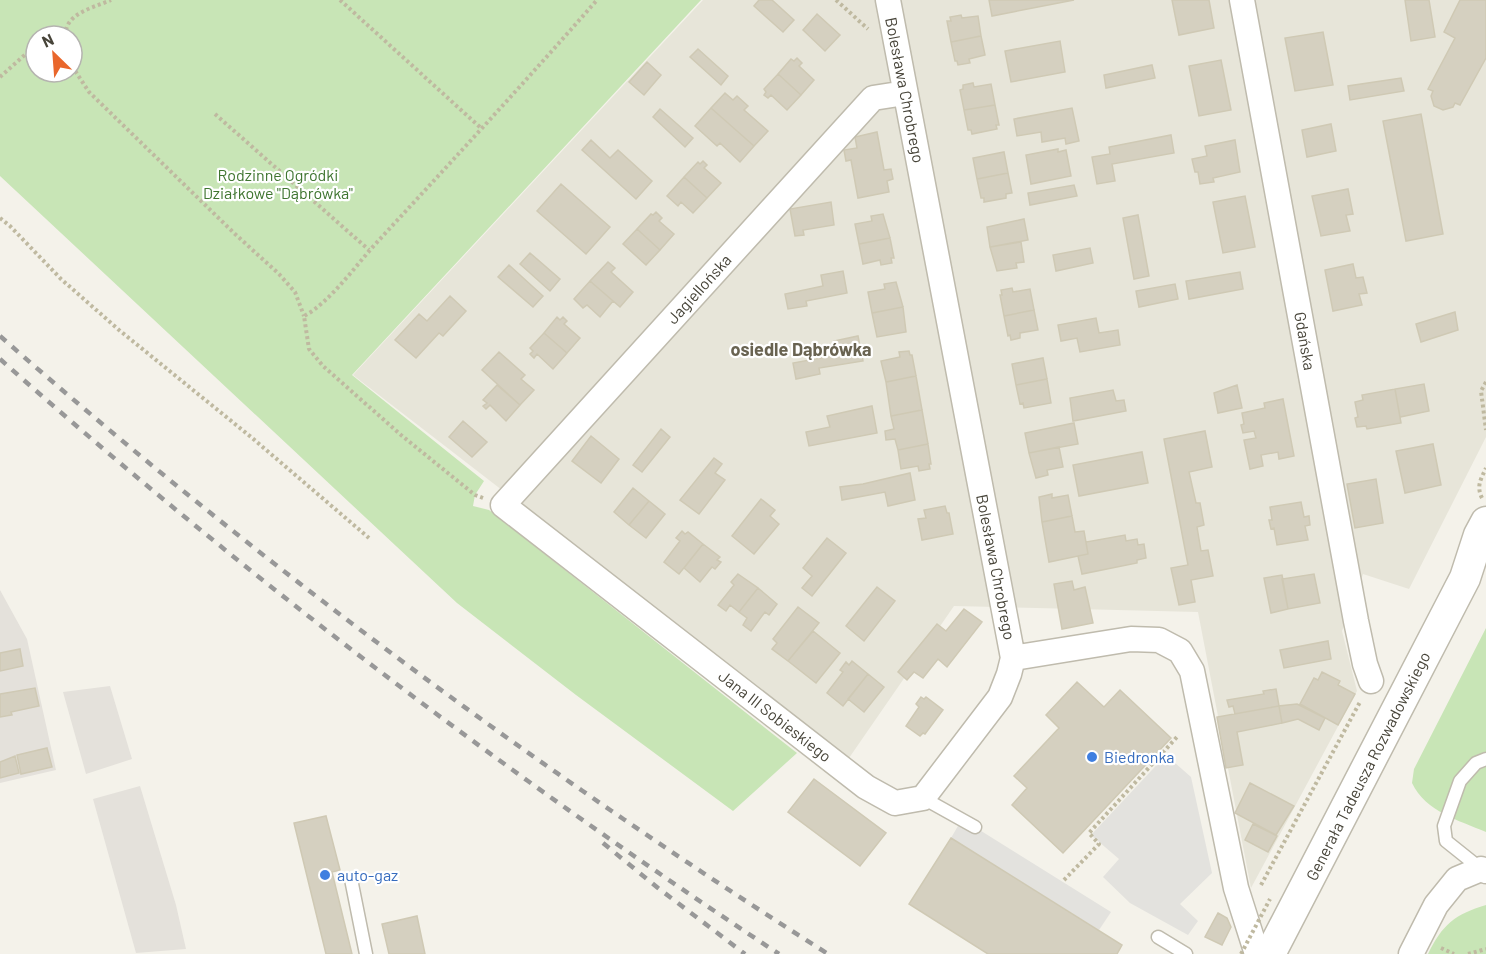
<svg xmlns="http://www.w3.org/2000/svg" width="1486" height="954" font-family="Barlow,sans-serif">
	<rect width="100%" height="100%" fill="#f4f2ea"/>
	<path fill="#e7e5d9" d="M703,0H1486V437L1409,589L1363,574L1342,631L1357,691L1251,888L1198,612L954,606L849,758L353,375Z"/>
	<path fill="#e4e1db" d="M0,590L27,639L56,770L0,783Z
		M110,686L132,759L86,774L63,692Z
		M140,786L176,905L186,949L136,953L93,799Z"/>
	<path fill="#c8e5b6" fill-rule="evenodd" d="M0,0H701L352,375L484,481L475,495L473,506L489,510L797,753L733,811L576,695L457,603L0,176ZM36,36H72V72H36Z
		M1486,628V832C1458,820 1426,812 1412,783L1414,769Z
		M1486,905V954H1428C1442,925 1455,914 1486,905Z"/>
	<path fill="#e3e2de" d="M1166,755L1191,777L1212,873L1180,904L1198,921L1188,935L1130,903L1103,877L1119,859L1091,835Z
		M962,819L1111,912L1099,930L951,838Z"/>
	<path fill="#d5d0c0" stroke="#cfc9b4" stroke-width="1.5" d="M759,0H772L794,20L783,32L754,6Z
		M989,0H1074L992,16Z
		M1172,0H1209L1214,28L1179,35Z
		M1405,0H1429L1435,37L1411,41Z
		M1460,0H1486V58L1460,105L1455,103L1453,107L1443,110L1434,106L1431,96L1433,91L1428,89L1455,38L1444,32Z
		M817,14L840,35L825,51L803,30Z
		M961,15L962,18L978,16L981,36L951,42L947,21H951L950,17Z
		M1323,32L1333,85L1295,91L1285,38Z
		M981,36L985,55L969,59L970,63L958,65L957,61H955L951,42Z
		M1060,41L1065,72L1011,82L1005,51Z
		M698,49L728,76L721,85L690,57Z
		M797,58L802,63L799,66L814,80L801,95L778,74L791,59L794,61Z
		M1221,60L1231,110L1199,116L1189,66Z
		M647,62L661,75L644,95L629,82Z
		M1152,65L1155,78L1106,88L1104,75Z
		M778,74L801,95L787,110L771,95L768,98L764,95L766,92L764,89Z
		M1401,78L1404,91L1350,100L1348,86Z
		M973,83L974,87L991,84L995,105L964,110L960,90L963,89V85Z
		M725,93L733,100L737,96L748,106L744,110L768,131L754,146L711,108Z
		M995,105L999,125H996L997,129L972,134L971,130H968L964,110Z
		M711,108L754,146L740,162L720,143L717,146L695,126Z
		M1072,108L1079,141L1066,144L1065,138L1042,142L1041,132L1017,136L1014,119Z
		M660,109L693,138L685,147L653,117Z
		M1421,114L1443,234L1406,241L1383,121Z
		M1331,124L1336,151L1307,157L1302,130Z
		M877,132L884,170L891,169L893,179L887,181L889,192L858,198L851,160L846,161L844,150L857,148L855,137Z
		M1171,135L1174,153L1112,164L1115,181L1097,184L1092,157L1110,154L1109,147Z
		M591,140L610,158L618,150L652,181L636,199L582,150Z
		M1235,140L1240,172L1213,178L1214,182L1200,184L1198,172H1195L1192,159L1207,156L1205,146Z
		M1058,149V152L1066,150L1071,176L1031,184L1026,155Z
		M1004,152L1008,173L977,179L973,158Z
		M703,161L707,165L704,168L721,183L707,198L684,177L698,162L700,164Z
		M1008,173L1012,193L1006,194V198L984,202V198H981L977,179Z
		M684,177L707,198L693,213L681,202L678,206L667,196Z
		M561,184L610,227L586,254L537,211Z
		M1074,185L1077,196L1030,205L1028,193Z
		M1348,189L1353,214L1346,215L1350,231L1321,236L1312,196Z
		M1245,196L1255,247L1223,253L1213,202Z
		M831,202L834,225L803,230L804,235L795,236L790,209Z
		M656,212L662,218L659,221L674,234L660,250L637,229L651,214L653,215Z
		M883,214L890,238L859,244L855,224L872,221L871,216Z
		M1138,215L1149,276L1134,279L1123,218Z
		M1024,219L1028,240L990,247L987,227Z
		M637,229L660,250L646,265L623,244Z
		M890,238L894,258H891L892,263L881,265L880,260L863,264L859,244Z
		M1021,242L1024,262L1016,263L1017,268L997,271L990,247Z
		M1090,248L1093,263L1056,271L1053,255Z
		M530,253L560,279L550,291L520,264Z
		M608,262L615,268L611,272L633,292L620,307L590,281Z
		M1353,264L1356,278L1363,277L1367,293L1359,294L1362,305L1333,311L1325,270Z
		M509,265L543,296L533,307L498,277Z
		M843,271L847,293L806,301L807,306L788,309L785,294L823,286L821,275Z
		M1240,272L1243,289L1189,299L1186,281Z
		M590,281L613,301L600,317L587,305L583,308L574,299Z
		M896,282L903,307L872,313L868,292L885,289L884,284Z
		M1175,284L1178,299L1139,307L1136,291Z
		M1012,288L1013,292L1030,289L1034,310L1004,316L1000,295H1002L1001,290Z
		M450,296L466,311L443,336L439,333L416,358L395,340L419,314L427,321Z
		M903,307L906,332L877,337L872,313Z
		M1034,310L1038,330L1020,333V338L1011,340L1010,335L1008,336L1004,316Z
		M1455,312L1458,330L1421,342L1416,324Z
		M557,317L560,320L563,317L567,321L564,324L580,338L567,353L544,333Z
		M1096,318L1099,333L1118,330L1120,345L1080,352L1077,338L1061,341L1058,325Z
		M544,333L567,353L553,369L537,354L534,358L530,354L533,351L530,348Z
		M858,336L863,361L819,368L820,374L796,379L793,363L837,355L834,341Z
		M909,351L910,355H912L916,376L886,382L881,361L900,357L899,352Z
		M499,352L525,375L521,379L534,390L520,405L482,370Z
		M1043,358L1047,379L1016,385L1012,364Z
		M916,376L922,410L891,416L886,382Z
		M1047,379L1051,403L1024,408L1023,403L1020,404L1016,385Z
		M1424,384L1429,411L1400,417L1395,389Z
		M497,385L520,405L506,421L490,405L486,409L483,406L487,403L483,400Z
		M1237,385L1242,408L1218,413L1214,393Z
		M1395,389L1401,423L1367,429L1366,426L1357,427L1355,418L1358,417L1355,402L1363,400L1362,395Z
		M1113,390L1116,401L1124,400L1126,411L1073,421L1070,398Z
		M1283,399L1294,456L1279,459L1278,452L1261,455L1263,466L1250,469L1244,440L1256,438L1254,431L1243,433L1241,425L1244,424L1242,413L1265,408L1264,403Z
		M872,406L877,433L809,446L806,432L830,427L827,416Z
		M922,410L928,444L898,450L895,439L886,440L885,431L894,429L891,416Z
		M463,421L487,442L472,457L449,437Z
		M1074,423L1078,444L1029,453L1025,433Z
		M661,429L670,437L642,472L633,465Z
		M1205,431L1212,467L1189,472L1196,503H1200L1204,525L1197,527L1201,551L1208,550L1213,576L1191,580L1195,602L1179,605L1171,568L1188,565L1164,439Z
		M591,436L619,459L601,483L572,461Z
		M928,444L931,464H929L930,469L919,471L918,466L901,469L898,450Z
		M1433,444L1441,485L1405,493L1396,451Z
		M1059,447L1063,467L1047,470L1048,475L1036,478L1029,453Z
		M1142,452L1148,483L1079,496L1073,465Z
		M714,458L722,464L715,473L725,480L699,514L680,500Z
		M910,473L915,500L888,506L885,492L842,500L840,487L863,484Z
		M1376,479L1383,523L1355,528L1347,484Z
		M633,488L649,501L629,525L614,512Z
		M1052,494V498L1068,495L1072,516L1042,522L1039,497Z
		M761,499L775,510L770,516L779,524L754,554L732,536Z
		M649,501L665,514L646,538L629,525Z
		M1301,502L1304,517L1309,516L1310,525L1305,526L1308,540L1277,545L1274,528L1271,529L1269,520H1272L1270,507Z
		M945,506L947,513H949L953,534L922,540L918,519L926,518L924,510Z
		M1072,516L1075,532L1084,531L1088,554L1049,562L1042,522Z
		M682,531L685,534L688,532L703,544L679,574L664,562L680,541L676,538Z
		M1125,535L1126,541L1137,539L1138,545L1144,544L1146,558L1137,560V563L1082,574L1078,556L1088,554L1086,542Z
		M827,538L846,553L812,596L802,588L812,576L803,568Z
		M703,544L720,557L717,560L721,562L715,569L712,567L700,582L684,568Z
		M738,574L758,588L739,612L730,605L726,611L718,605L734,585L731,582Z
		M1314,574L1320,603L1288,609L1282,579Z
		M1282,575L1288,609L1271,613L1264,578Z
		M1072,581L1074,590L1085,587L1093,623L1062,629L1054,584Z
		M877,587L895,601L864,641L846,626Z
		M758,588L777,604L769,615L765,612L751,631L743,625L747,618L739,612Z
		M798,607L819,623L788,661L772,649L777,643L773,639Z
		M964,609L982,622L947,667L938,659L923,678L914,672L907,680L898,672L937,624L946,631Z
		M813,631L840,653L816,683L788,661Z
		M1328,641L1331,659L1284,668L1280,650Z
		M20,649L23,666L0,671V653Z
		M852,661L868,674L843,706L827,693L843,672L840,670L846,662L849,665Z
		M1322,672L1340,681L1338,685L1355,694L1338,725L1300,704L1314,678L1318,680Z
		M868,674L884,687L864,712L848,699Z
		M1077,682L1104,707L1120,690L1171,738L1063,853L1012,805L1027,788L1014,776L1059,728L1046,715Z
		M35,688L39,706L11,712L12,715L0,717V694Z
		M1276,689L1279,706L1235,714L1233,706L1229,707L1227,700L1264,694L1263,691Z
		M921,697L924,699L926,697L943,710L925,734L923,733L920,736L906,726L919,707L916,704Z
		M1297,704L1325,718L1319,730L1298,719L1282,723L1279,706Z
		M1279,706L1282,723L1237,732L1243,765L1226,768L1217,717Z
		M47,748L52,767L21,774L17,755Z
		M15,756L19,773L0,778V762Z
		M814,779L886,833L860,866L788,812Z
		M1250,783L1294,806L1276,835L1235,813Z
		M326,816L340,870L332,872L352,954H326L294,823Z
		M1253,824L1277,836L1268,852L1245,840Z
		M951,838L1122,945L1117,954H988L909,904Z
		M1218,913L1227,918L1231,927L1222,945L1205,937Z
		M417,916L425,954H389L382,924Z"/>
	<g fill="none" stroke-linecap="round" stroke-linejoin="round">
		<defs>
			<path id="service" d="M923,798L975,827
				M1481,869L1446,841L1444,826L1460,781L1476,763L1486,759
				M351,879L366,954
				M1158,937L1186,954"/>
			<path id="minor" d="M888,0L1013,658L1131,639L1159,640L1180,651L1192,671L1236,888L1257,954
				M1242,0L1356,621L1365,664L1371,681
				M905,93L873,98L503,505L866,787L895,803L923,798L1000,697L1009,674L1013,658
				M1411,954L1436,905L1457,879L1481,869L1486,871"/>
			<path id="tertiary" d="M1270,954L1465,578L1479,535L1486,522"/>
		</defs>
		<use href="#service" stroke="#bfbbad" stroke-width="15"/>
		<use href="#minor" stroke="#bfbbad" stroke-width="27"/>
		<use href="#tertiary" stroke="#bfbbad" stroke-width="33"/>
		<path stroke="#bfb9a0" stroke-width="4" stroke-dasharray="3 3" stroke-linecap="butt" d="M340,0L482,129
			M836,0L868,29
			M47,36L57,31H65
			M66,36C63,14 95,7 111,0
			M72,66L89,92L235,234L279,274L295,292L304,316
			M0,77L36,45
			M215,114L369,250
			M0,218L10,226L61,279L119,330L251,437L369,538
			M1486,382L1481,391L1486,430
			M483,498L475,495L401,435L323,366L309,349L304,316C331,302 358,262 380,239C453,160 526,81 597,0
			M1482,498C1476,486 1481,479 1486,468
			M1064,880L1099,844L1089,833L1177,737
			M1261,885L1360,702
			M1441,948L1454,954
			M1468,954L1486,949"/>
		<use href="#service" stroke="#fff" stroke-width="12"/>
		<use href="#minor" stroke="#fff" stroke-width="24"/>
		<use href="#tertiary" stroke="#fff" stroke-width="30"/>
		<path stroke="#989898" stroke-width="4.5" stroke-dasharray="8 8" stroke-linecap="butt" d="M0,336C259,564 537,769 828,954
			M0,359C244,576 506,774 779,954
			M603,843L658,888L745,954"/>
		<path stroke="#bfb9a0" stroke-width="4" stroke-dasharray="3 3" stroke-linecap="butt" d="M1241,954L1270,899"/>
	</g>
	<g fill="#3f7fe0" stroke="#fff" stroke-width="2">
		<circle cx="1092" cy="757" r="6"/>
		<circle cx="325" cy="875" r="6"/>
	</g>
	<g text-anchor="middle" stroke-width="4.5" stroke-linejoin="round" paint-order="stroke">
		<g font-size="16" fill="#474439" stroke="#fff">
			<text transform="translate(905 90) rotate(79)" y="6">Bolesława Chrobrego</text>
			<text transform="translate(699 289) rotate(-48)" y="6">Jagiellońska</text>
			<text transform="translate(1305 341) rotate(80)" y="6">Gdańska</text>
			<text transform="translate(996 567) rotate(79)" y="6">Bolesława Chrobrego</text>
			<text transform="translate(775 716) rotate(38)" y="6">Jana III Sobieskiego</text>
			<text transform="translate(1368 766) rotate(-63)" y="6">Generała Tadeusza Rozwadowskiego</text>
		</g>
		<g font-size="16" fill="#3f7530" stroke="#fff">
			<text x="278" y="181">Rodzinne Ogródki<tspan x="278" dy="18">Działkowe "Dąbrówka"</tspan></text>
		</g>
		<g font-size="16" fill="#366cbe" stroke="#fff" text-anchor="start">
			<text x="1104" y="763">Biedronka</text>
			<text x="337" y="881">auto-gaz</text>
		</g>
		<g font-size="18" font-weight="bold" fill="#696351" stroke="#fff">
			<text x="801" y="356">osiedle Dąbrówka</text>
		</g>
	</g>
	<g transform="translate(54 54) rotate(335)"><circle r="28" fill="#ffffff" stroke="#b5b4b0" stroke-width="1.5"/>
	<path d="M0-4.5L10 22L0 15L-10 22Z" fill="#e9672c"/>
	<text y="-9" font-size="16" font-weight="bold" text-anchor="middle" fill="#474439">N</text>
	</g>
</svg>
